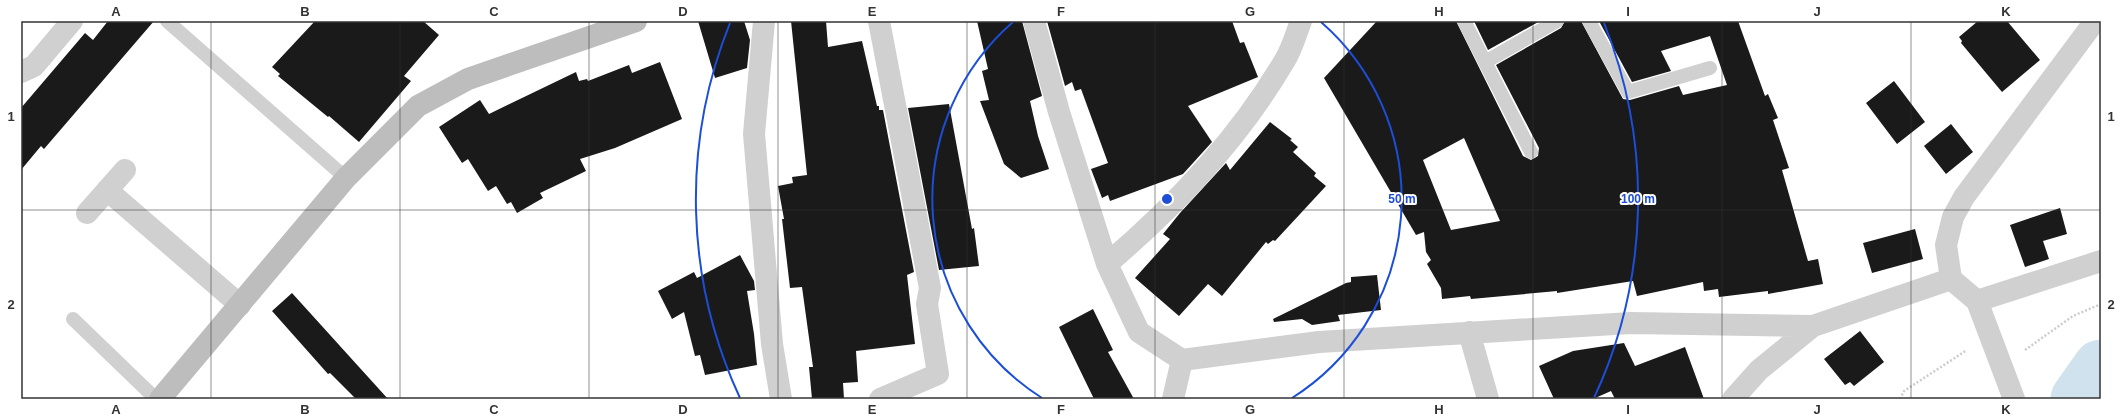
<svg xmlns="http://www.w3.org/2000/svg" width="2122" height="420" font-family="Arial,sans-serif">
	<rect width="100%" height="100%" fill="#fff"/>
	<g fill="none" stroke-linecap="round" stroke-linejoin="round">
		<path stroke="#cfe2ee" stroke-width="57" d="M2079,399L2101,368"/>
	</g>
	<path fill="#1a1a1a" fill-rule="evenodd" d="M108,21H154L44,149L41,146L21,170V108L85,33L93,40Z
		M315,21H423L439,35L404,76L411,81L359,142L329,116L328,117L278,76L280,74L272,67Z
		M698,21H744L750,40L747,68L715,78Z
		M791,21H826L828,47L862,41L877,106H879V110H883L914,272L907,275L915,344L856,351L858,382L843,383L844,399H812L809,367H813L802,287L790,288L782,219H784L778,186L793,183L792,177L807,175Z
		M977,21H1022L1042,96L1030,101L1038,136L1049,169L1021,178L1004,164L980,101L989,100L982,71L988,69Z
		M1047,21H1232L1240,43L1244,42L1258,77L1188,106L1212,142L1183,174L1110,201L1108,195L1102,198L1091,169L1108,163L1081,89L1075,91L1072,82L1065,86Z
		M1377,21H1456L1523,156L1531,160L1538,156L1539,148L1496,65L1561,28L1565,21H1581L1623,99L1630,100L1679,86L1683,95L1727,85L1710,36L1661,51L1671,71L1632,82L1599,21H1738L1765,96L1768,94L1778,118L1773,120L1789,168L1782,170L1808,261L1818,259L1823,284L1768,294V291L1719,297L1718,289L1704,291L1703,282L1637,296L1633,281L1557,293V291L1471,299L1470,296L1442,299L1441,288L1427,264L1431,260L1426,252L1424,232L1416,235L1324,78ZM1464,138L1500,221L1451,230L1423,160Z
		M1474,21H1540L1488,50Z
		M1978,21H2007L2040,60L2002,92L1961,43L1962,41L1959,37Z
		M660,62L682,119L615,148L580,159L586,171L540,193L543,198L517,213L511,202L507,204L496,186L488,191L468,159L462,163L439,127L480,100L489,114L576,72L579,81L587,79L588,81L629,65L632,73Z
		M1894,81L1925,122L1897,144L1866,103Z
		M949,104L972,229L974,228L979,266L939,270L908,108Z
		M1270,122L1292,139L1290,140L1298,147L1293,152L1316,173L1314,176L1326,186L1275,241L1273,240L1268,244L1266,242L1222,296L1208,284L1179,316L1135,278L1170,239L1163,234L1180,213L1226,163L1230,170Z
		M1951,124L1973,152L1946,174L1924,146Z
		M2060,208L2067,234L2043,241L2049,259L2025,267L2010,225Z
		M1915,229L1923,259L1872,273L1863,243Z
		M740,255L754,281L755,290L747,291L754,334L757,365L705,375L700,355L695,356L684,312L672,319L658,291L694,272L697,278Z
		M1377,275L1381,310L1338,315L1340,321L1312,325L1302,319L1274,322L1273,319L1346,283L1351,282V277Z
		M292,293L388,399H356L330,373L328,374L272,311Z
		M1093,309L1113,350L1108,352L1134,399H1094L1059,327Z
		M1860,331L1884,362L1854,386L1850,382L1845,385L1824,359Z
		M1624,343L1635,366L1685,347L1704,399H1615L1611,391L1593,399H1554L1539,366L1573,351Z"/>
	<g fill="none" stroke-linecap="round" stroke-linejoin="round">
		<path stroke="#cdcdcd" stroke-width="2.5" stroke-dasharray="2 2" stroke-linecap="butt" d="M2025,350L2073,316L2101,304
			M1900,399L1904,391L1967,350"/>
		<path stroke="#d0d0d0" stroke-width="14" d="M167,21L346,178
			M1464,21L1531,152
			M1589,21L1628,92L1710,68
			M1485,62L1557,21
			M73,319L156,399"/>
		<path stroke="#d0d0d0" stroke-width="22" d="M764,21L754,134L772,344L781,399
			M879,21L930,288L927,304L938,374L880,399
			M1034,21L1059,112L1107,264L1139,332L1182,360L1173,399
			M21,72L34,66L72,21
			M107,190L240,305
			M87,213L125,170
			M1107,264C1174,207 1240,137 1285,60C1292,49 1296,34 1301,21
			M1951,279L1946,245L1953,217L1964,197L2095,21
			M1469,332L1488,399
			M1182,360L1319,342L1631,323L1813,326L1951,279L1977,301
			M1733,399L1759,370L1813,326
			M2014,399L1977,301L2101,261"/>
		<path stroke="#bdbdbd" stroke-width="22" d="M160,399L346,178L418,106L468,79L636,21"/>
	</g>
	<path fill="none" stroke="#333" stroke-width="1" stroke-opacity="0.55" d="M211,21V399M400,21V399M589,21V399M778,21V399M967,21V399M1155,21V399M1344,21V399M1533,21V399M1722,21V399M1911,21V399M21,210H2101"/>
	<g fill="none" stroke="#1d4ed8" stroke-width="2">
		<path d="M1042 398A235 235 0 0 1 1013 22M1321 22A235 235 0 0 1 1292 398"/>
		<path d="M740 398A471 471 0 0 1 730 23M1604 23A471 471 0 0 1 1594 398"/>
	</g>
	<circle cx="1167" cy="199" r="6" fill="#1d4ed8" stroke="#fff" stroke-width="2"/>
	<g font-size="12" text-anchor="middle" font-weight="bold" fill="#1d4ed8" stroke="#fff" stroke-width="4" stroke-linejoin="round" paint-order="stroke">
		<text x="1402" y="203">50 m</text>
		<text x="1638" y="203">100 m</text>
	</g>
	<rect width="2122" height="420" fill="none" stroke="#ffffff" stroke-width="44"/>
	<rect x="22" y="22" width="2078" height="376" fill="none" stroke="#333" stroke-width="1.5"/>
	<g font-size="13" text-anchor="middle" font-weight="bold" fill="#333">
		<text x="116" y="16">A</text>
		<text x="305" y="16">B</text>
		<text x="494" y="16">C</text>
		<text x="683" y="16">D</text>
		<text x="872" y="16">E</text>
		<text x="1061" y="16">F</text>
		<text x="1250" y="16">G</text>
		<text x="1439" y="16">H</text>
		<text x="1628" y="16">I</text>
		<text x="1817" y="16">J</text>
		<text x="2006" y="16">K</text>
		<text x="11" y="121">1</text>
		<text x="2111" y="121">1</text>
		<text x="11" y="309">2</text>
		<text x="2111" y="309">2</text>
		<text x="116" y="414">A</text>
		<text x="305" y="414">B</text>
		<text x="494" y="414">C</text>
		<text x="683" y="414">D</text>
		<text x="872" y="414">E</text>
		<text x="1061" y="414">F</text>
		<text x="1250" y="414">G</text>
		<text x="1439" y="414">H</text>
		<text x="1628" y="414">I</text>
		<text x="1817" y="414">J</text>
		<text x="2006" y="414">K</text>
	</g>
</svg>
